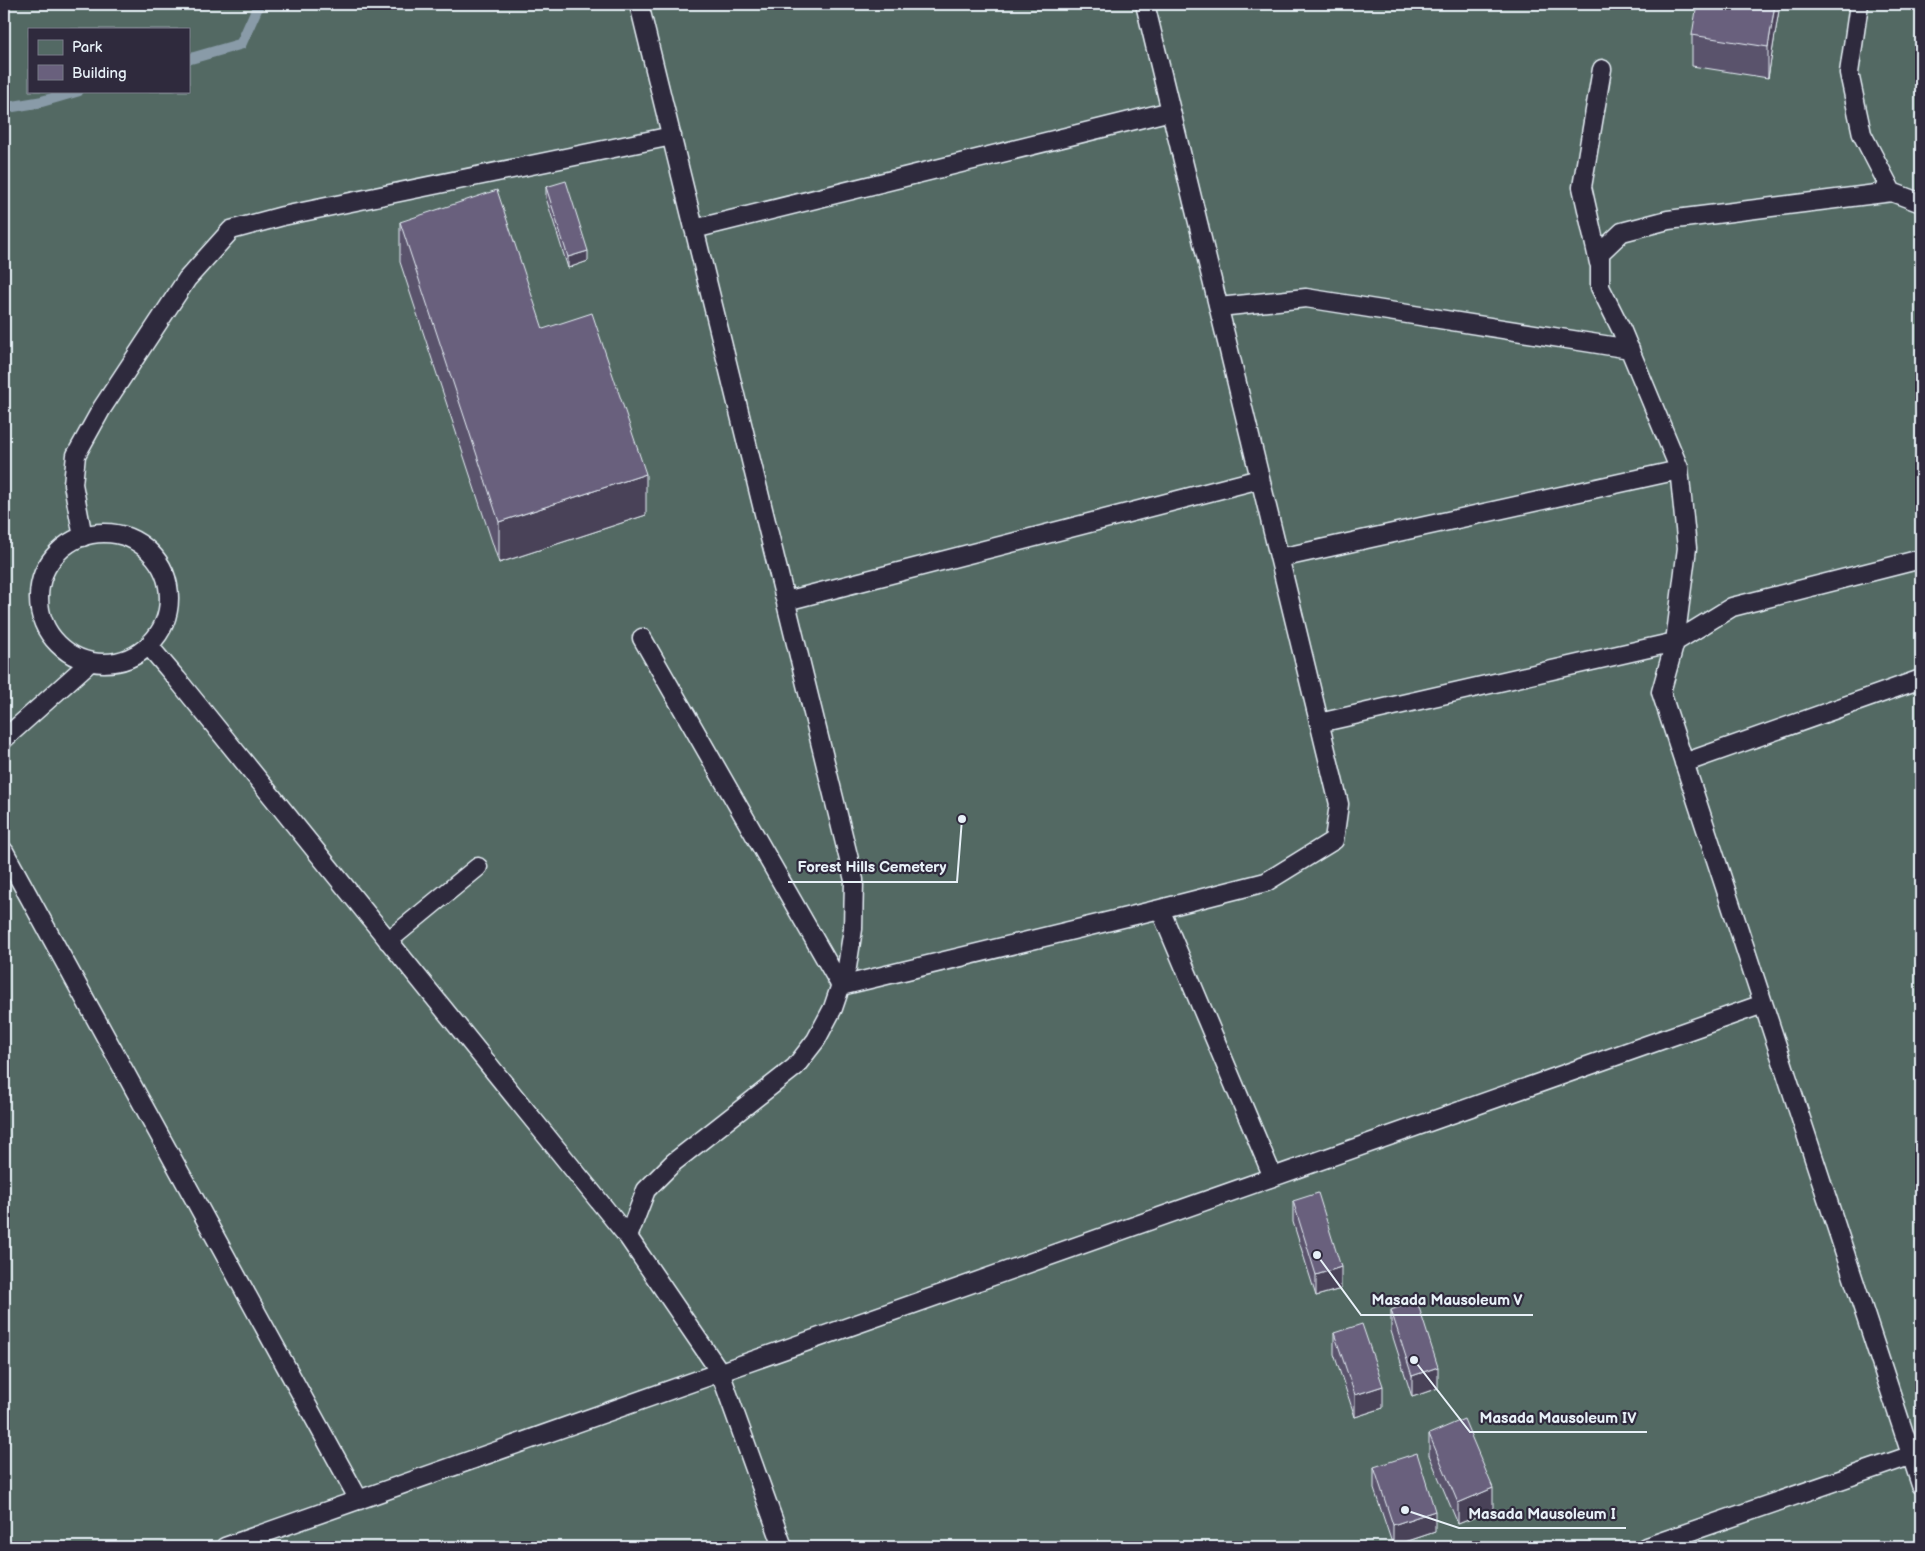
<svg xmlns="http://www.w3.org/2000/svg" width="1925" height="1551" font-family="'Balsamiq Sans',sans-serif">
	<rect width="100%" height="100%" fill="#403a50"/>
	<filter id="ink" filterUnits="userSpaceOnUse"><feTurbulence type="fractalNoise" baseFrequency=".02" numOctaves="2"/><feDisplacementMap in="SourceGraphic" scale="10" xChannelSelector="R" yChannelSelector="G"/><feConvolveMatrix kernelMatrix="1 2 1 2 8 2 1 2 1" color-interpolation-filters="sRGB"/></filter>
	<g filter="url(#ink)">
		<path fill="#536964" stroke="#9eadae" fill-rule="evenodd" d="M4,4H1921V1547H4ZM29,29H189V91H29Z"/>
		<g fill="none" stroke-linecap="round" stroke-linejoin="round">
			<path stroke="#899ba8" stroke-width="11" d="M189,59L241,44L259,4
				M4,108L40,102L78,91"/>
			<defs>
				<path id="lane" d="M1859,4L1849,73L1862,134L1892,192L1921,203
					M694,229L1171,111
					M1599,263L1582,187L1602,69
					M1219,307L1306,298L1630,349
					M39 598a65 65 0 1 1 130 0a65 65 0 1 1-130 0Z
					M83,537L73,484L76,455L102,408L187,279L231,230L283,216L672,136
					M1280,558L1679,470
					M1921,559L1732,607L1675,642L1661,692L1921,1485
					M786,601L1260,479
					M642,638L841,986L1160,909L1266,882L1334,840L1339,804L1145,4
					M149,646L177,679L628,1237L720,1372L783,1547
					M1319,723L1675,642L1687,548L1679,468L1622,331L1600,287V253L1622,232L1668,220L1892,192
					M4,739L90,662
					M1684,763L1921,679
					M4,851L359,1500
					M1160,909L1273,1177
					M388,941L478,867
					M628,1237L646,1190L674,1162L795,1067L816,1040L833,1008L847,967L853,929L854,880L639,4
					M225,1547L1763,1004
					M1646,1547L1921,1452"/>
			</defs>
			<use href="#lane" stroke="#e8f1f8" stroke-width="21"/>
			<use href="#lane" stroke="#2f2a3d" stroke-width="18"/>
		</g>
		<path fill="#5a536c" stroke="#e8f1f8" d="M1780,4L1768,78L1692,66V35Z
			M546,187L588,261L568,268L546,198Z
			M400,222L543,329L646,515L499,563L400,262Z
			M1293,1201L1341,1289L1316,1296L1293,1222Z
			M1391,1310L1438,1388L1412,1397L1391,1331Z
			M1334,1333L1383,1408L1355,1417L1334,1354Z
			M1429,1434L1493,1510L1458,1524L1429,1455Z
			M1374,1467L1435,1532L1393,1546L1374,1489Z"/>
		<path fill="#4a4358" stroke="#e8f1f8" d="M1775,4H1780L1768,78V47Z
			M588,251V261L568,268V257Z
			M646,474V515L499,563V522Z
			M1341,1267V1289L1316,1296V1275Z
			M1438,1367V1388L1412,1397V1376Z
			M1383,1386V1408L1355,1417V1395Z
			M1493,1488V1510L1458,1524V1503Z
			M1435,1511V1532L1393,1546V1525Z"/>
		<path fill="#69607d" stroke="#e8f1f8" d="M1697,4H1775L1768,47L1692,35Z
			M566,181L588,251L568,257L546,187Z
			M497,190L543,329L592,313L646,474L499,522L400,222Z
			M1318,1193L1341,1267L1316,1275L1293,1201Z
			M1417,1301L1438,1367L1412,1376L1391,1310Z
			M1362,1324L1383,1386L1355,1395L1334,1333Z
			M1464,1419L1493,1488L1458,1503L1429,1434Z
			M1417,1453L1435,1511L1393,1525L1374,1467Z"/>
	</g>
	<path fill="none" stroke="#e8f1f8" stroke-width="2" d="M962 819L957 882H788M1317 1255L1361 1315H1533M1414 1360L1470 1432H1647M1405 1510L1459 1528H1626"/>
	<g fill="#e8f1f8" stroke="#2f2a3d" stroke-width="2">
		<circle cx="962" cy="819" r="5"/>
		<circle cx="1317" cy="1255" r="5"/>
		<circle cx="1414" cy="1360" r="5"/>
		<circle cx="1405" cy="1510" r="5"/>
	</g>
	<g font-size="15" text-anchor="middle" font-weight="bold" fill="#e8f1f8" stroke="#2f2a3d" stroke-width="4.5" stroke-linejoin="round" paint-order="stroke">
		<text x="872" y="872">Forest Hills Cemetery</text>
		<text x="1447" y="1305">Masada Mausoleum V</text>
		<text x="1558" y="1423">Masada Mausoleum IV</text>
		<text x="1542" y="1519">Masada Mausoleum I</text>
	</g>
	<rect width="1925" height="1551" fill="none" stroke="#2f2a3d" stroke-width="20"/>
	<rect x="10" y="10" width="1905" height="1531" fill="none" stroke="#e8f1f8" stroke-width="2" filter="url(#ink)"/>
	<rect x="28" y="28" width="162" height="65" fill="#2f2a3d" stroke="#797a88"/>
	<rect x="38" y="40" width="25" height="15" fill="#536964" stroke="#797a88"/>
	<text x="72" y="52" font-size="15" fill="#e8f1f8">Park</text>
	<rect x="38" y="65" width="25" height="15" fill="#69607d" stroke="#797a88"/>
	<text x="72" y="78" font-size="15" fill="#e8f1f8">Building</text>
</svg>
